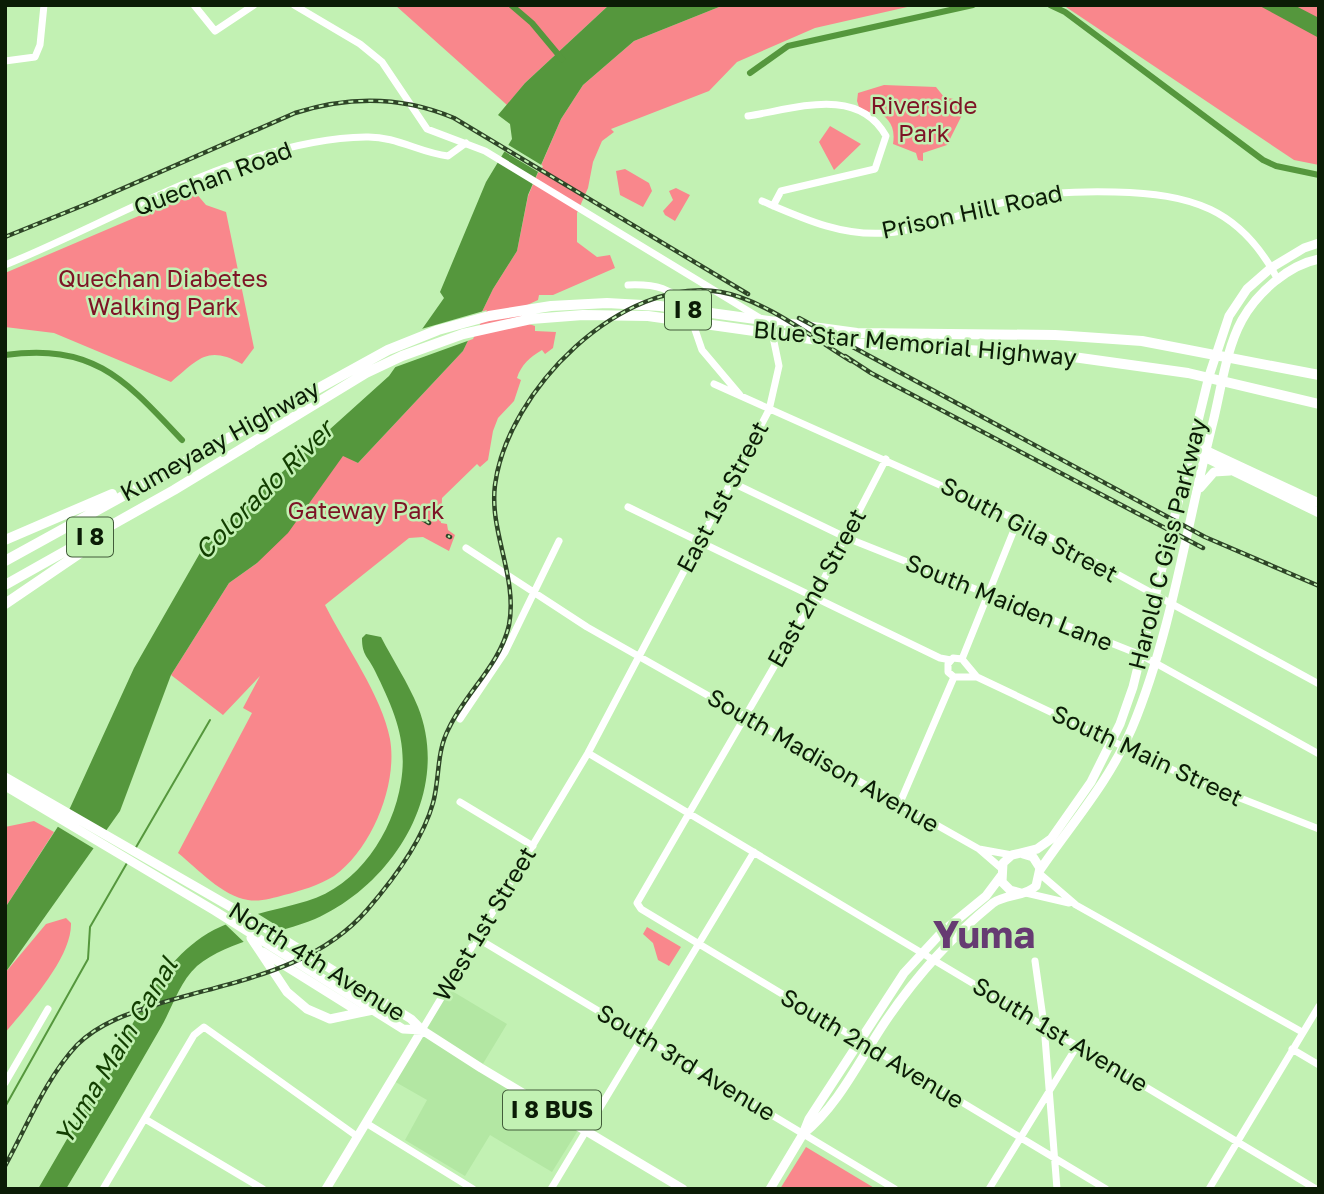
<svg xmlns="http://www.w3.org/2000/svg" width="1324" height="1194" font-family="'Golos Text',sans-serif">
	<rect width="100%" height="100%" fill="#c2f1b3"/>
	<path fill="#b3e7a3" d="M447,988L507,1024L481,1067L580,1127L552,1172L490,1135L465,1176L405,1140L427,1100L392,1080Z"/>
	<path fill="#f9878c" d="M395,5H609L525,83L507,105Z
		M724,5H916L815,28L737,62L709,91L611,129L614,132L602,141L593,162L588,188L577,213V242L597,257L610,255L615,268L553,295H539L538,300L525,306L526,323L535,326V331L556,332L553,348L545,354L542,350C530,357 521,365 517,378L521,380L514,401L498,418L493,431L488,460L480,467L477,464L442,498L441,523L447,524L448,530L455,535L449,551L423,537L409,538L325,605C345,645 382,696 390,739C398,784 372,849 334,876C319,885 301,891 284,895C273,898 260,902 248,900C222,896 198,869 178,853L252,713L243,708L260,676L223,715L171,675L229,583L257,563L312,499L343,455L358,463L463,351L493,289L517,251L528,196L561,119L583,85L634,41Z
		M1063,5H1319V165L1294,160Z
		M884,85L936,87L944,97L963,101L966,107L947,145L923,153V161L918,160L916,153L893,144C896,125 888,118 873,107L868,114L860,110L857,101L858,93Z
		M830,126L861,144L834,170L819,142Z
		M625,169L649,183L652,191L643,207L620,195L616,171Z
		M676,188L690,195L675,221L665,215L663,211L673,200L669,191Z
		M195,192L206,205L226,212L254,348L242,364C207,345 199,359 171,382L54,333L5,327V273Z
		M34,821L54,832L5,908V827Z
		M66,918L71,923C72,958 27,1006 5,1033V973L46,924Z
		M647,927L681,947L669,966L658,960L653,943L643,934Z
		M806,1147L876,1189H780Z"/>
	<path fill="#55973d" d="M609,5H724L634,41L583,85L561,119L528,195L517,251L493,289L463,351L358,463L343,456L288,533L257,563L229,583L171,675L120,811L5,973V908L70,808L134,668L208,539L389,376L444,298L440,292L486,182L512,139L510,124L498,115L525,83Z
		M1258,5H1294L1319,18V38Z
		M366,634L381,637C393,660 408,683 418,707C452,793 392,885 315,919C278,934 228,940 197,966C178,984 173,1007 160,1029C129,1083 98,1136 66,1189H38C64,1144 90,1100 115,1055C140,1012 160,966 202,937C231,917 274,911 307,901C358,886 393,833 401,782C408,740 393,708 375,671C368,656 362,656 362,638Z"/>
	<path fill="#c2f1b3" d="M505,143L543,166L540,173L502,150Z
		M487,310L473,339L390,369L418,330Z
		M65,809L110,835L98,851L55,825Z
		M255,912L287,932L248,946L224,923Z"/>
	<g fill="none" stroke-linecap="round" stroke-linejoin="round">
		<path stroke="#55973d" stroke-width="2" d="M135,849L210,720
			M5,1107L88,959L90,927L127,863"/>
		<path stroke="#55973d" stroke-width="6" d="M511,5L532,23L562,59
			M1050,5L1065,12L1263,160L1276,166L1319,175
			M750,73L788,46L973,5
			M5,355C95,343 125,380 182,440"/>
		<path stroke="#fff" stroke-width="7" d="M194,5L215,31L254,5
			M294,5L360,44L382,62L427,129L485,151L763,320
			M5,61L35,57L40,45L44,5
			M748,116C794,109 858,85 886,136L875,169L781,191L773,206
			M762,201C802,218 840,236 885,233C927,230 968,210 1009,201C1044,192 1079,191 1115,192C1190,194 1240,207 1278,280
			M5,265C116,220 245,139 366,137C396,136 420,153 448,156L466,143
			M628,285C654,284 674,287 688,310
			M692,321L702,350L740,395
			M714,384L1018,520L1319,684
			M886,459L815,596L637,903L641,909L1106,1189
			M731,482L847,538L1141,655L1319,754
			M628,507L940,658L951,660
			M466,548L587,627L979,849L1001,868
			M962,659L1018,520
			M977,677L962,659L953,658L948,664V672L954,677H977L1194,780L1319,829
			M460,719L505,652L559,541
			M588,753L1316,1189
			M460,802L533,846
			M899,805L954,677
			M979,849L1012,855
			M1040,874L1076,905L1302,1032
			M1026,893L1069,903
			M477,938L895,1189
			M1035,961L1044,1025L1057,1189
			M422,1030L588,753L769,410L779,366L772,332
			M1292,1049L1319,1065
			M5,1083L48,1009
			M145,1119L263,1189
			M366,1123L473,1189
			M103,1189L194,1035L204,1027L358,1137
			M551,1189L754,852
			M989,1189L1077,1046
			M1209,1189L1319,1006"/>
		<path stroke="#fff" stroke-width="9" d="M1194,441L1200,455L1319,513
			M1201,448L1319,503
			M1200,488L1214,472L1230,471
			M5,777L243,914L411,1019L422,1030L481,1068L683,1189
			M5,786L215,911L403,1029L422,1030
			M1040,870C1072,823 1109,782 1132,728C1172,632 1187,523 1213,422C1221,390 1226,349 1242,320C1257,293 1288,265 1319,259
			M1021,893L1010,890L1002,882L1003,863L1012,855L1037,849L1051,839L1091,782L1120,724L1133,687L1209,376L1229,316L1247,289L1271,268L1304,248L1319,243
			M251,938L287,992L307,1009L330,1019L373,1010
			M263,952L359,1012
			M803,1134C839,1105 860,1059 885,1022C916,976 950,938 993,903C1006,894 1024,897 1036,886L1040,868L1033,857L1023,854
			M326,1189L422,1030
			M770,1189L803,1134L809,1119L904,973L942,932L986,896L1001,876"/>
		<path stroke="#fff" stroke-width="10" d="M5,540L112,494
			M5,561L388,350L438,330L489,316L551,306L607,303L660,306L857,333L1055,335L1142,341L1319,375
			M5,585L174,490L366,373L402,356L463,334L531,319L583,315L648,316L832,342L1066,356L1188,373L1319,404
			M5,604L102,538"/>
		<defs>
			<path id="rail" d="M5,237L94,201L295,113C348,96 402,96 454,118L748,294
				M799,318L1205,537L1319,586
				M845,356L871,373L1203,548
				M418,516L429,523
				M448,536L450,537
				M5,1166C27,1126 46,1078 77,1045C99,1023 130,1013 158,1004C232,981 314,971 367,910C393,880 422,842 433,803C440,778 436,752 449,728C466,692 500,665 509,625C518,577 489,532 495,485C507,391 622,275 721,292C765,300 813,338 851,361"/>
		</defs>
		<use href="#rail" stroke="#2e4527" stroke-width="4.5"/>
		<use href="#rail" stroke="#c2f1b3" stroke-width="2" stroke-dasharray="5" stroke-linecap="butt"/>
	</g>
	<g text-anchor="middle" stroke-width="5" stroke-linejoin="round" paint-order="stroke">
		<g fill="#c2f1b3" stroke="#425c3a" stroke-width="2">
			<rect x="665" y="290.5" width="46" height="39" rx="5"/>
			<rect x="67" y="517.5" width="46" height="39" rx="5"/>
			<rect x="503" y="1090.5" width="98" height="39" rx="5"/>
		</g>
		<g font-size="23" font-weight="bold" fill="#0b1c06">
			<text x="688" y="318">I 8</text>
			<text x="90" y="545">I 8</text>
			<text x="552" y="1118">I 8 BUS</text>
		</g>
		<g font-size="24" fill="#7d1426" stroke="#c2f1b3">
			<text x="924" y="114">Riverside<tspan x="924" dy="28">Park</tspan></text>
			<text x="163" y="287">Quechan Diabetes<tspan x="163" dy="28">Walking Park</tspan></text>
			<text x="366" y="519">Gateway Park</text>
		</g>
		<g font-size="24" fill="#0b1c06" stroke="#c2f1b3">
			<text transform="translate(213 179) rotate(-21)" y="8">Quechan Road</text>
			<text transform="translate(972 212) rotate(-12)" y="8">Prison Hill Road</text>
			<text transform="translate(915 344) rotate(5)" y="8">Blue Star Memorial Highway</text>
			<text transform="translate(220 441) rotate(-29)" y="8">Kumeyaay Highway</text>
			<text transform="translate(723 497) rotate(-62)" y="8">East 1st Street</text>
			<text transform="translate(1029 530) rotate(28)" y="8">South Gila Street</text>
			<text transform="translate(1168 544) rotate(-76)" y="8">Harold C Giss Parkway</text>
			<text transform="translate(817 588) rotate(-61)" y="8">East 2nd Street</text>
			<text transform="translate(1009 603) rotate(22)" y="8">South Maiden Lane</text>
			<text transform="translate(1147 756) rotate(25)" y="8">South Main Street</text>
			<text transform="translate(823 761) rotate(30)" y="8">South Madison Avenue</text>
			<text transform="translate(485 924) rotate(-59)" y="8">West 1st Street</text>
			<text transform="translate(317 962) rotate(32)" y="8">North 4th Avenue</text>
			<text transform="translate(1060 1035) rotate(31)" y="8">South 1st Avenue</text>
			<text transform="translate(872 1049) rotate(31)" y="8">South 2nd Avenue</text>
			<text transform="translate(686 1063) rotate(31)" y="8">South 3rd Avenue</text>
		</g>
		<g font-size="26" font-style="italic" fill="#123e00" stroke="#c2f1b3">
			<text transform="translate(264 490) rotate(-45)" y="9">Colorado River</text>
			<text transform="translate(116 1051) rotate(-59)" y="9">Yuma Main Canal</text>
		</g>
		<g font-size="38" font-weight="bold" fill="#663b72" stroke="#c2f1b3">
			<text x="984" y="948">Yuma</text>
		</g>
	</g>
	<rect width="1324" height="1194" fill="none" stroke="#0b1c06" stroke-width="14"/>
</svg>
